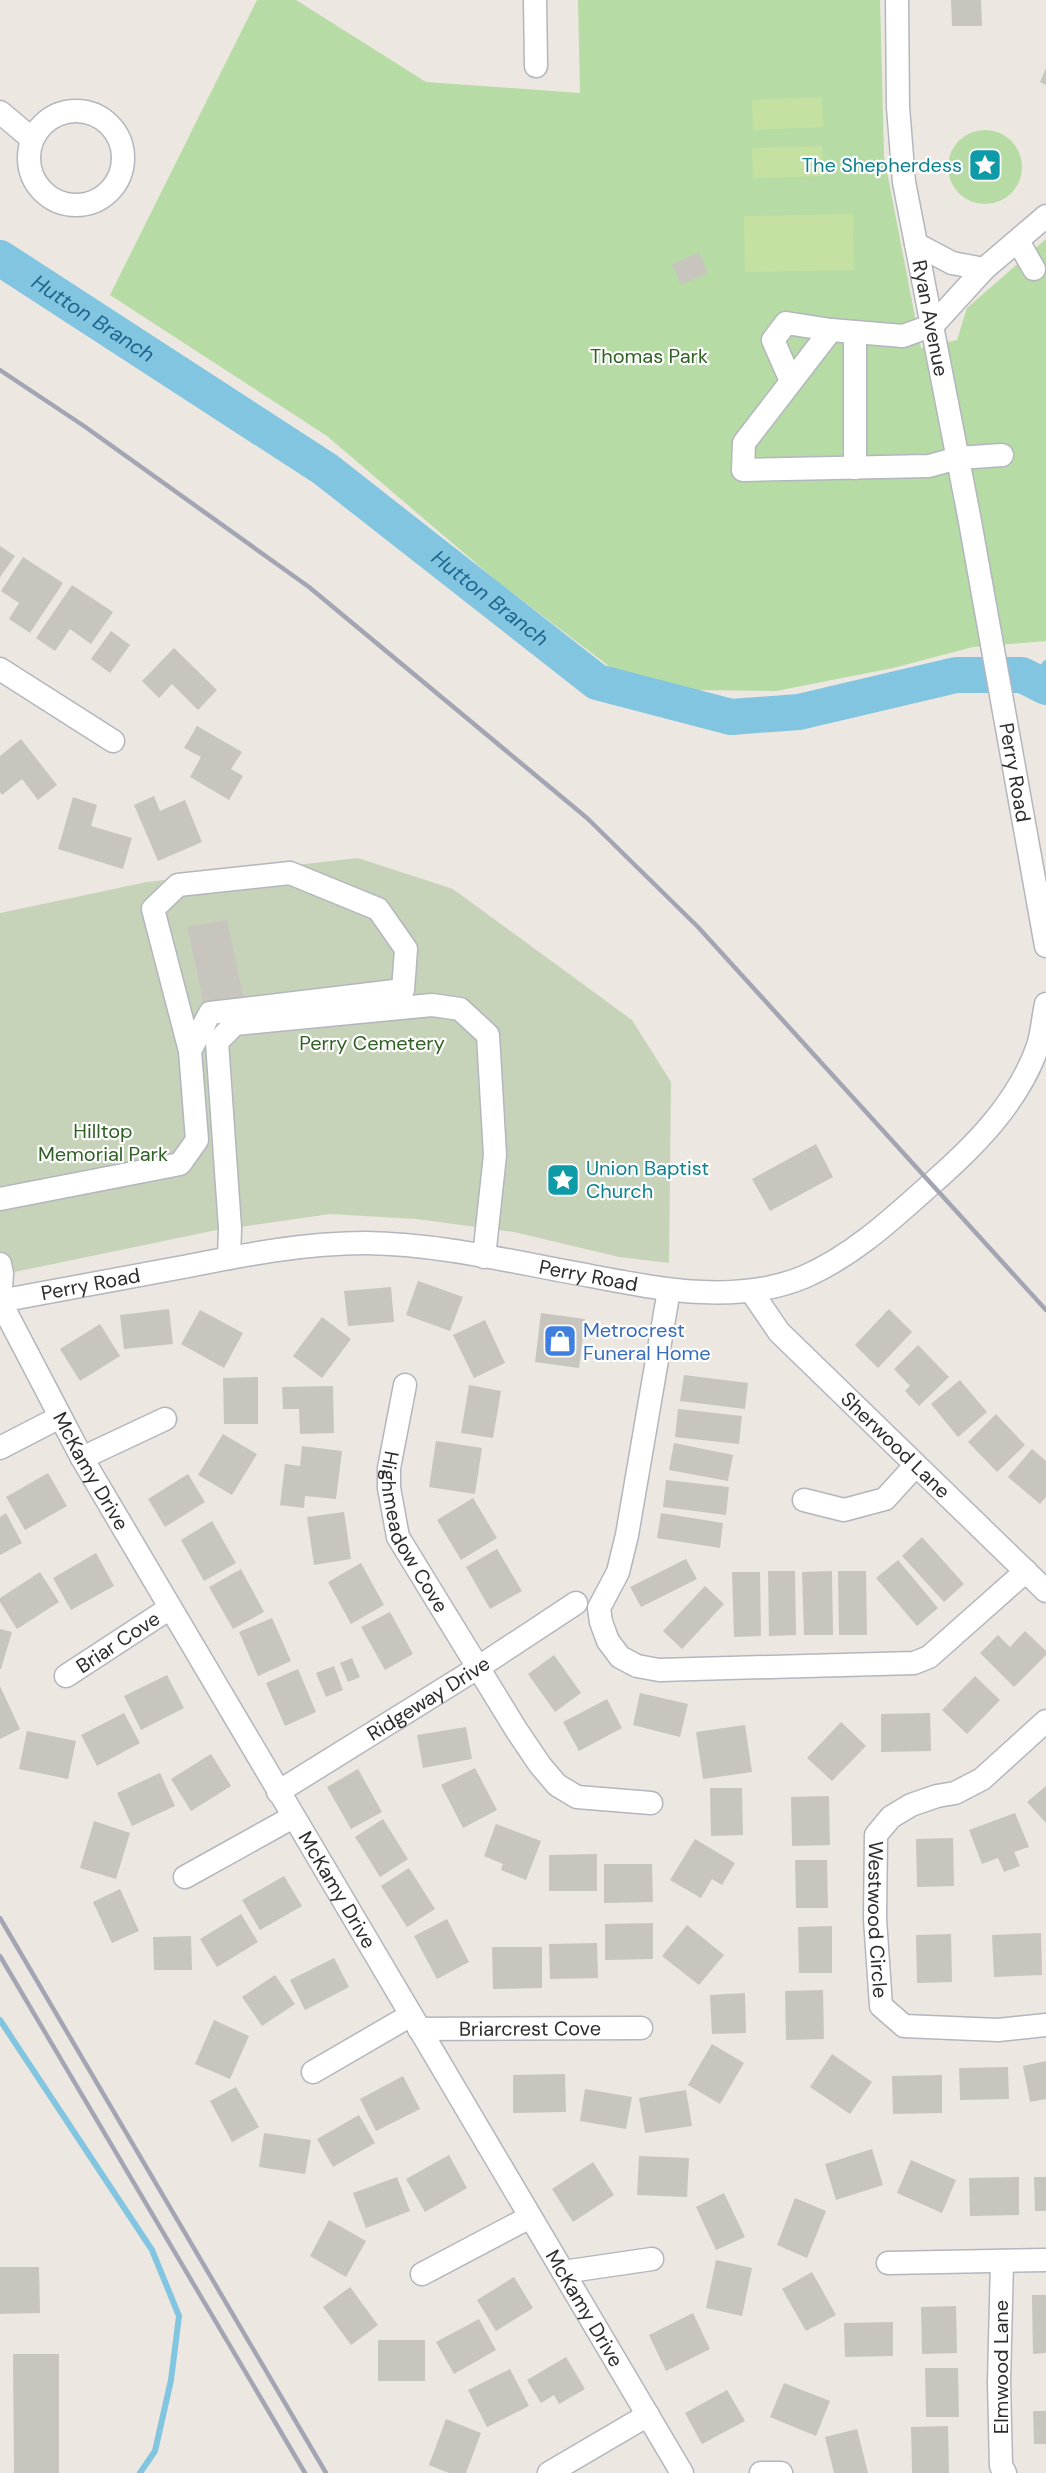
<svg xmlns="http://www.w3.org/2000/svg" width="1046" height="2473" font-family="'DM Sans',sans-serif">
	<rect width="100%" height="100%" fill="#ece7e0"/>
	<path fill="#b6dba4" d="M257,0H296L426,82L580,93L578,0H880L884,156L921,348L957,340L967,308L1046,239V641L973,647L893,668L776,691L689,690L614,670L498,582L327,436L110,295Z
		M948 167a37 37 0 1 1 74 0a37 37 0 1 1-74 0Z"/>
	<path fill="#c6d3b9" d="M358,858L453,889L632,1020L671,1082L669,1263L619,1257L514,1232L416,1219L330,1214L212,1231L0,1275V913L147,882Z"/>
	<path fill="#c5e1a1" d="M822,97L823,127L753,130L752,100Z
		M822,146L823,176L753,178L752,148Z
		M853,214L854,270L745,272L744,216Z"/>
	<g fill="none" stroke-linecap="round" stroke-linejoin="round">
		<path stroke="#81c5e0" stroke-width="6" d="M1032,680L1046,663
			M0,2020L152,2250L179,2316L171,2380L155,2451L140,2473"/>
		<path stroke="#81c5e0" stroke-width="36" id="s1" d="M0,258L325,469L597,682L731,717L799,712L956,675H1022L1046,687"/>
	</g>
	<path fill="#c8c5be" d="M951,0H981L982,26H952Z
		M1046,68V85L1040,82Z
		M699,252L708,273L681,285L672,264Z
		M0,546L15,556L0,577Z
		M23,557L63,583L30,633L9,619L19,603L1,591Z
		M72,585L113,612L91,644L70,629L55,651L36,638Z
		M111,631L130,645L110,673L91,659Z
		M174,648L217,690L198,710L172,684L159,698L142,681Z
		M197,726L242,752L231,769L243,776L229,800L190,777L201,757L184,748Z
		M21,739L57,785L38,800L22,779L2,795L0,792V756Z
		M154,796L160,811L185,800L202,842L158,861L134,805Z
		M73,797L97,805L91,826L132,838L123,869L58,849Z
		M227,920L244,1000L205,1009L187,927Z
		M816,1144L833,1177L770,1211L752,1179Z
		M418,1281L463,1297L450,1331L406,1315Z
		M391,1287L394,1322L348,1326L344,1291Z
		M169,1309L173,1344L124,1349L120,1315Z
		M889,1309L912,1332L878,1368L855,1345Z
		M200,1310L243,1333L224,1368L181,1344Z
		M541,1313L585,1319L579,1368L535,1362Z
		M322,1317L351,1339L322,1378L293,1356Z
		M485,1320L505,1363L474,1378L453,1335Z
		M100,1324L120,1356L80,1381L60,1349Z
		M918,1345L949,1377L919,1406L905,1391L910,1386L894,1369Z
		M684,1375L748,1383L745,1409L680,1401Z
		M258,1377V1424H224L223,1378Z
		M960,1380L987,1412L958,1437L931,1404Z
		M469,1385L501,1391L493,1438L461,1433Z
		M333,1386L334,1433L300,1434L299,1409H283L282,1387Z
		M678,1409L742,1416L739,1444L675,1437Z
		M996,1414L1025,1445L997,1472L968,1442Z
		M223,1434L257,1454L232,1495L198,1475Z
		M436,1441L482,1448L475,1494L429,1487Z
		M674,1443L733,1455L728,1481L669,1470Z
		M302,1446L342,1451L336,1499L305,1496L304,1508L280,1505L285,1464L300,1466Z
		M1032,1449L1046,1461V1497L1040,1504L1008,1477Z
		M48,1473L67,1506L25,1530L6,1497Z
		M188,1474L205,1502L165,1527L148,1499Z
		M666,1480L729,1487L726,1515L663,1507Z
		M473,1498L497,1538L461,1560L437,1520Z
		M344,1512L351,1559L314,1565L307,1517Z
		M6,1513L22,1543L0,1555V1517Z
		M661,1513L723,1523L720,1548L657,1538Z
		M212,1521L236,1563L204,1581L181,1540Z
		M922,1537L964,1584L944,1602L902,1556Z
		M497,1549L522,1591L490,1609L466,1567Z
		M96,1553L114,1586L71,1610L53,1578Z
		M686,1559L697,1579L641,1607L630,1587Z
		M898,1560L938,1608L917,1626L876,1578Z
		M361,1563L384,1605L351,1624L328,1582Z
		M241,1569L264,1612L233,1629L209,1587Z
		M768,1571H795L796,1635L769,1636Z
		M832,1571L833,1635H804L802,1572Z
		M838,1571H866L867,1635H839Z
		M40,1572L59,1602L17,1629L0,1602V1598Z
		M732,1572H760L761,1636L734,1637Z
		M705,1586L724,1604L682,1649L663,1631Z
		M390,1612L413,1654L385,1670L361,1627Z
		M272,1618L291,1661L258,1676L239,1632Z
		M0,1629L12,1632L1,1669H0Z
		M1025,1631L1046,1651V1655L1014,1687L980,1653L998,1635L1010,1647Z
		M554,1655L581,1693L555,1712L528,1674Z
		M352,1658L360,1677L348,1682L340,1663Z
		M334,1666L343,1690L326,1697L316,1673Z
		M298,1669L316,1712L285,1726L266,1683Z
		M167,1675L184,1708L141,1730L124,1696Z
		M975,1676L1000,1700L967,1734L942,1710Z
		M0,1686L20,1729L0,1739Z
		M640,1693L688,1704L680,1737L633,1725Z
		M607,1699L622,1728L579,1751L563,1722Z
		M124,1713L140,1743L97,1766L81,1735Z
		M930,1713L931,1751L881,1752V1714Z
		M841,1722L866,1746L832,1781L807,1758Z
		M745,1725L752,1772L703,1779L696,1732Z
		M466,1727L472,1759L423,1768L417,1735Z
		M27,1731L76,1741L68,1779L19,1769Z
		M211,1754L231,1786L191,1811L171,1779Z
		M475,1768L497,1810L463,1828L441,1785Z
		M358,1769L382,1812L351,1829L327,1787Z
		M160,1773L175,1806L132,1826L117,1793Z
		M1046,1786V1823L1027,1802Z
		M710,1788H742L743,1835L711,1836Z
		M829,1796L830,1845L792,1846L791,1797Z
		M1015,1813L1029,1847L1014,1852L1020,1866L1004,1872L998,1858L982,1864L969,1830Z
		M383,1819L408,1859L380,1877L355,1837Z
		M94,1821L130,1833L116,1879L80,1868Z
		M496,1824L541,1841L526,1880L501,1870L503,1864L484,1856Z
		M953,1838L954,1886L917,1887L916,1839Z
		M695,1839L735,1863L722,1885L712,1879L701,1898L670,1880Z
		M597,1854V1891H549V1855Z
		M795,1860H827L828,1908H796Z
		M604,1864H652L653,1902L604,1903Z
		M409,1868L435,1909L407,1927L381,1886Z
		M284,1876L302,1906L260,1930L242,1900Z
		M120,1889L139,1931L112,1943L93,1902Z
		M241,1914L258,1942L217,1967L200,1939Z
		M447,1919L469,1962L437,1979L414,1936Z
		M653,1923V1959L605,1960V1924Z
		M687,1925L724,1955L699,1985L662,1956Z
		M832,1926V1973H799L798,1927Z
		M1041,1933L1042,1975L994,1977L992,1935Z
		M951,1934L952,1982L917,1983L916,1935Z
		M191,1936L192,1970H154L153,1937Z
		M597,1943L598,1978L550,1979L549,1944Z
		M492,1947H542V1988L493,1989Z
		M334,1958L349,1987L305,2010L290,1980Z
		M275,1975L295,2004L262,2026L242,1997Z
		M823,1990L824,2039L786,2040L785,1991Z
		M745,1993L746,2033L712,2034L710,1995Z
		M214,2020L249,2036L230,2079L195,2064Z
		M712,2044L744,2063L720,2104L688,2085Z
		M832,2054L872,2082L850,2114L810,2087Z
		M1046,2061V2099L1030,2102L1023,2066Z
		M1008,2067L1009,2099L960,2100L959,2068Z
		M565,2074L566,2112L513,2113V2075Z
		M942,2075V2113L893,2114L892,2076Z
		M403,2076L420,2109L376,2131L360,2099Z
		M236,2087L259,2127L232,2142L210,2101Z
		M585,2089L632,2097L626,2129L580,2121Z
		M686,2090L692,2126L645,2133L639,2098Z
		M359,2115L375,2143L333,2167L317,2139Z
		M264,2133L311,2140L305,2174L259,2167Z
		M872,2149L883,2185L836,2200L825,2164Z
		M449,2155L467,2188L425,2212L406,2179Z
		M639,2156L689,2158L687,2197L637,2195Z
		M911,2160L956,2180L942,2213L897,2193Z
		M593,2162L614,2195L573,2222L552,2189Z
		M397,2177L410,2211L366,2228L353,2193Z
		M1019,2177V2215L970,2216L969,2178Z
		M1034,2177H1046V2211H1035Z
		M724,2193L745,2237L716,2250L696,2207Z
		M795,2198L826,2211L807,2258L777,2245Z
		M329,2220L366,2241L346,2277L310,2256Z
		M716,2260L752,2268L742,2316L706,2308Z
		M0,2267H39L40,2313L0,2314Z
		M812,2272L836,2315L806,2331L782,2289Z
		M514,2277L533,2308L496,2331L477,2300Z
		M350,2287L378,2325L351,2345L323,2307Z
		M1032,2295H1046V2353L1033,2354Z
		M956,2306L957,2353L922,2354L921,2307Z
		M693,2313L710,2349L666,2371L649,2335Z
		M479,2319L496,2350L454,2374L436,2342Z
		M893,2322V2356L845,2357L844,2323Z
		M378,2340H425V2381H378Z
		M13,2354H59V2473H14Z
		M566,2357L585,2389L559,2404L554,2395L541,2403L527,2380Z
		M925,2368H958L959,2417H926Z
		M510,2369L529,2406L487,2427L468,2390Z
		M784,2383L830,2401L816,2436L770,2417Z
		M727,2390L745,2421L702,2444L685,2413Z
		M1033,2411H1046V2444H1034Z
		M446,2419L481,2433L466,2473H449L429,2465Z
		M948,2426L949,2473H912L911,2427Z
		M857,2429L868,2473H834L825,2437Z"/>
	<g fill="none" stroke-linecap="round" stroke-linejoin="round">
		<defs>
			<g id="minor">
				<path d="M535,0L536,66"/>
				<path id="s2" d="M897,0L898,107L904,182L969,516L1046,946"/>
				<circle cx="76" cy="158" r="47"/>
				<path d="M0,112L32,139"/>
				<path d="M1018,241L1034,269"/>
				<path d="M916,244L952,263L984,269"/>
				<path d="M855,332V468"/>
				<path d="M791,381L773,340L786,323L831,330"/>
				<path d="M1002,455L958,458L929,466L743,470L744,443L831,330L903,336L933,325L984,269L1046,216"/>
				<path d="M0,669L113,741"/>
				<path d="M0,1199L180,1164L197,1140L190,1051L153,909L178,885L290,873L378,909L406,949L403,990L210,1013L190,1051"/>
				<path d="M229,1258L230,1228L217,1042L235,1024L432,1005L460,1009L488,1035L495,1155L484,1257"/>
				<path id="s3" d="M0,1264L2,1274L0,1301L82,1458L682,2473"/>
				<path d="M669,1290L627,1535L618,1572L599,1608L601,1622L608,1641L620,1657L637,1666L659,1670L914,1663L929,1657L1026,1571"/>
				<path id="s4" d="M751,1291L779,1332L1046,1591"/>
				<path id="s5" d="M0,1301C61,1290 122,1278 183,1267C244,1255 303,1243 366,1243C442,1244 517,1263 591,1276C660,1289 736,1305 804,1277C852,1256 890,1221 929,1186C974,1147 1018,1103 1038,1046C1042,1033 1043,1018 1046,1004"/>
				<path id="s6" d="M405,1385L389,1468V1488L398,1537L517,1731L540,1765L557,1785L577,1797L651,1803"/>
				<path d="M0,1448L60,1417"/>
				<path d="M82,1458L165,1419"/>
				<path d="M804,1500L844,1510L885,1499L915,1466"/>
				<path id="s7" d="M66,1676L170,1608"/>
				<path id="s8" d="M1046,1721L982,1779L955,1793L937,1796L911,1805L891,1817L876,1835L875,1919L881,2006L904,2026L998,2030L1046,2025"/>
				<path id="s9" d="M278,1792L479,1667L576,1603"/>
				<path d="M185,1877L293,1817"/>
				<path id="s10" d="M419,2029L641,2028"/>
				<path d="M313,2072L411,2015"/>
				<path d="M1002,2261L999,2382L1001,2466L1005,2473"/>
				<path d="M888,2263L1046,2260"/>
				<path d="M563,2272L652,2259"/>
				<path d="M422,2274L530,2217"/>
				<path d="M549,2473L648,2415"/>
				<path d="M761,2473H781"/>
			</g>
		</defs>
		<use href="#minor" stroke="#b3b6be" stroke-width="25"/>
		<use href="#minor" stroke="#fff" stroke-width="22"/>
		<path stroke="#a3a5b3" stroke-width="4.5" d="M0,370L84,426L309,587L587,818L698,927L1046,1310
			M0,1918L326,2473
			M0,1956L305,2473"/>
	</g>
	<defs>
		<symbol id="sight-square" viewBox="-11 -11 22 22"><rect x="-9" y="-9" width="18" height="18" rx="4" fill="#0f9aa8" stroke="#fff"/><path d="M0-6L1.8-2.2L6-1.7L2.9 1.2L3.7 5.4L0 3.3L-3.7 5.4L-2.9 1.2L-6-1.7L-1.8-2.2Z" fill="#fff"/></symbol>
		<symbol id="shop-square" viewBox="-11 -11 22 22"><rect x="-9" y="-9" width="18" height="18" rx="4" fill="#3f7fe0" stroke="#fff"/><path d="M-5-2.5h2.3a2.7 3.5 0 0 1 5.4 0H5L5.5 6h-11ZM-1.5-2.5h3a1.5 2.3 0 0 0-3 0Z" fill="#fff"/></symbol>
	</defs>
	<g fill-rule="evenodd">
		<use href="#sight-square" x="966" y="146" width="38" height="38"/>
		<use href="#sight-square" x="544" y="1161" width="38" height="38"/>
		<use href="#shop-square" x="541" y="1322" width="38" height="38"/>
	</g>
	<g text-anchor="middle" stroke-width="4.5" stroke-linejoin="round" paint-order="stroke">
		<g font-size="20" fill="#0d838f" stroke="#fff" text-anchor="end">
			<text x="962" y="172">The Shepherdess</text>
			<text x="586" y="1175" text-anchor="start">Union Baptist<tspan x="586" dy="23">Church</tspan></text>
		</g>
		<g font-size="20" fill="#2c2c2c" stroke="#fff">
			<text dy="7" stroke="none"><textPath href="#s2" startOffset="321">Ryan Avenue</textPath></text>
			<text dy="7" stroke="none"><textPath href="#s2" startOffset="783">Perry Road</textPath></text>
			<text dy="7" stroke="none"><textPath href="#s5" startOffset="596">Perry Road</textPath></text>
			<text dy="7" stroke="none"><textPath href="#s5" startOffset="92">Perry Road</textPath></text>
			<text dy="7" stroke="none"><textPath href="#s4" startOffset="212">Sherwood Lane</textPath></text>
			<text dy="7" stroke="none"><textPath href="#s3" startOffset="230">McKamy Drive</textPath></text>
			<text dy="7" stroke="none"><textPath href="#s6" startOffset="154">Highmeadow Cove</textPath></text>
			<text dy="7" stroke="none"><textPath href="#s7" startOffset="62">Briar Cove</textPath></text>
			<text dy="7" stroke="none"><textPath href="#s9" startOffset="177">Ridgeway Drive</textPath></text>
			<text dy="7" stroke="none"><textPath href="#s3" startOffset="716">McKamy Drive</textPath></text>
			<text dy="7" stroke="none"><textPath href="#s8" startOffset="294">Westwood Circle</textPath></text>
			<text dy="7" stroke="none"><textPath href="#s10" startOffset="111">Briarcrest Cove</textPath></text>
			<text dy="7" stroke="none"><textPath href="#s3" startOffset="1202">McKamy Drive</textPath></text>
			<text transform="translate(1001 2367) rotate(-90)" y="7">Elmwood Lane</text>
		</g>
		<g font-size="20" fill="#306124" stroke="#fff">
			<text x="649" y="363">Thomas Park</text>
			<text x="372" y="1050">Perry Cemetery</text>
			<text x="103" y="1138">Hilltop<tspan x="103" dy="23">Memorial Park</tspan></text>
		</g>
		<g font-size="20" fill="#366cbe" stroke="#fff" text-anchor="start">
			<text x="583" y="1337">Metrocrest<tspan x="583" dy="23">Funeral Home</tspan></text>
		</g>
		<g font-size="21" font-style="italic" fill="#1f668d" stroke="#fff">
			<text dy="7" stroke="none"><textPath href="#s1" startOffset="111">Hutton Branch</textPath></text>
			<text dy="7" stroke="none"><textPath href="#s1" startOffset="597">Hutton Branch</textPath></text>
		</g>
	</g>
</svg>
